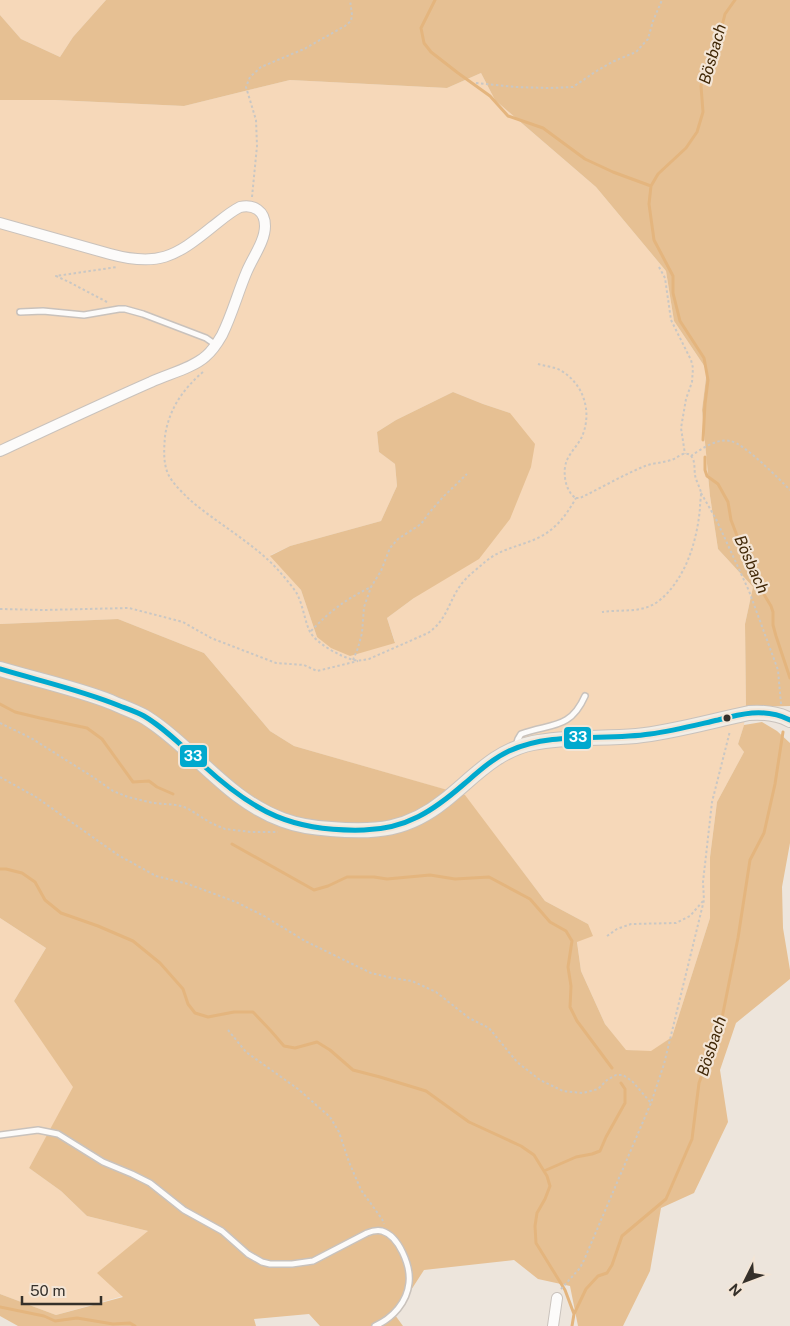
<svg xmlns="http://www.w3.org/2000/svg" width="790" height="1326" font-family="'Public Sans',sans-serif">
	<rect width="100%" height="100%" fill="#ede5dc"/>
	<path fill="#f6d8b9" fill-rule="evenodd" d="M0,0H106L73,37L60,57L21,39L0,15Z
		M481,73L495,100L596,187L666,271L674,321L707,370L702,410L710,496L718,549L753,587L745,624L746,707L744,725L738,744L744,752L717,802L710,857V918L672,1037L651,1052L625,1050L605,1024L581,971L577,941L588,924L545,901L464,795L294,746L270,731L204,653L118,619L0,624V100H55L184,106L290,80L447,88ZM453,392L483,404L510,413L414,598L387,618L395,642L317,637L301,590L271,555L290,546L381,521L397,486L395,464L379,452L377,432L396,420Z
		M0,918L46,948L14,1001L74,1087L29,1168L61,1191L87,1216L148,1231L123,1296L56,1315L0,1294Z"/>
	<path fill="#e6c093" d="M106,0H790V706L746,707L745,624L753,587L718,549L710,496L702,410L707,370L674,321L666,271L596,187L495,100L481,73L447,88L290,80L184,106L55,100H0V15L21,39L60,57L73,37Z
		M453,392L483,404L510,413L535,444L531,467L510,519L479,559L414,598L387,618L395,643L350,656L331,648L317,637L301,590L270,556L290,546L381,521L397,486L395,464L379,452L377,432L396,420Z
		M118,619L204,653L270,731L294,746L465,795L545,901L588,924L593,936L577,942L581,971L605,1024L626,1050L651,1051L672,1037L710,918V857L717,802L744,752L738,744L744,725L762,722L777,731L790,743V843L782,887L783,928L790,970V979L736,1023L720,1070L728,1122L694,1193L661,1208L650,1271L623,1326H578L570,1286L538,1279L514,1260L424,1270L395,1315L403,1326H320L309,1314L254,1319L256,1326H18L0,1316V1294L56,1315L123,1297L97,1273L148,1231L87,1216L61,1191L29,1168L73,1087L14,1001L46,948L0,918V624Z"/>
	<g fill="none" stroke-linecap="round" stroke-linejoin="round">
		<path stroke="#e4b57e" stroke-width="3" d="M435,0L421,28L424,43L431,52L458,73L490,96L508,116L543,128L585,159L613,172L651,186
			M703,440L705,404L708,380L704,358L680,321L673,293V276L654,240L649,204L651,186L658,174L686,148L697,132L703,112L701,86L708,57L722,26L725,14L735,0
			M705,457V470L707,476L718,484L728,502L731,520L741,546L757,583L771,606L773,612V625L776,636L790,678
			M0,704L15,712L40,718L87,728L102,739L133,782L149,781L157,787L173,794
			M232,844L314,890L328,886L347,877H374L387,879L430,875L455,879L489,877L530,899L550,922L566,931L572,941L568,967L571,986L570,1007L577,1021L612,1068
			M0,869H6L22,873L35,882L45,900L61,913L98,926L133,941L160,963L183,989L188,1004L195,1013L208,1017L234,1012H253L271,1031L284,1046L295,1048L317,1042L330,1050L353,1070L380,1077L426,1091L469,1122L521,1146L534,1155L547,1176L550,1186L545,1199L537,1213L535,1226L536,1243L565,1290L574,1314
			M544,1171L576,1157L592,1154L600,1151L606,1137L625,1103V1089L621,1083
			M0,1307L44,1316L55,1321L77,1318L113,1324L130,1323L135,1326
			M572,1326L574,1314L586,1289L598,1276L607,1273L612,1265L622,1236L666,1199L692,1139L699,1083L721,1023L738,938L750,860L764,833L775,784L783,732"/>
		<defs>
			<path id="lane" d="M20,312L43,311L84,315L119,309H125L143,314L206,338L216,345
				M516,746L518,739L521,734C551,723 570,730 585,696
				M0,1135L38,1130L58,1134L103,1162L132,1174L150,1183L184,1210L222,1231L248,1254L262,1262L270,1264H292L313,1261L367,1233C372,1231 377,1230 382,1231C399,1236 411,1266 409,1283C407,1302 393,1318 375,1326"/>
			<path id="street" d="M0,223L110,254C158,267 175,257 212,227C221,220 230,212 240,207C254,204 265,211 265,226C265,241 253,257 247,271C238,292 232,315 222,335C218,342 213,350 206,356C193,368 168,374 151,382C101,404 50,428 0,451
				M553,1326L557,1298"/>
			<path id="secondary" d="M0,669C37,680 75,688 111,702C122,707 134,711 145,717C194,748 227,800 283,820C299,826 315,828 331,829C376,833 408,830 444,801C472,779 496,750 533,743C566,736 602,739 636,736C674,732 711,721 749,713C763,712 777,713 790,720"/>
		</defs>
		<use href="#lane" stroke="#c9c2bc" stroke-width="8"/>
		<use href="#street" stroke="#c9c2bc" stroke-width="12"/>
		<use href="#secondary" stroke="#c9c2bc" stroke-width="16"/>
		<path stroke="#c9c7c4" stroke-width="2" stroke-dasharray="2.5 2.5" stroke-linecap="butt" d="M476,83L515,87L550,88L573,87L595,72L612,62L636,52L648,39L653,21L662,0
			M252,197L257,146L256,120L246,87L250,77L261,67L304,49L345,26L351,21L352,15L350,0
			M659,267L665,278L671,320L691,360L693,368L692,382L686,399L681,428L685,454
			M107,302L69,282L56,276L117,267
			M538,364C545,366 554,367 560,370C583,383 592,410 583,434C580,443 571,451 567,460C562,471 565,492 576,498
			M203,372C183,389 169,409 165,436C164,449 163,462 168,474C173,484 182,492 190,500C218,524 255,544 279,571C285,578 291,585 296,592C303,604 304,619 310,632C317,644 341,657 354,660C360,661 364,660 369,659L428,633C447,620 448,603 460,586C466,577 477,569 485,562C501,548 522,546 540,537C557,528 567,514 576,498
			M691,456C701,449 717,438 730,441C744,443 779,479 790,490
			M701,493L716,519L749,591L778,670L781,704
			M576,498H580C601,488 623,475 645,466C653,463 662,463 671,460C676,459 682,452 688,454C696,457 694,469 695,475C696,481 700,487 701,493C701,497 700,503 700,508C697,541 686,578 660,600C643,614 622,609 602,612
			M0,609L44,610L129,608L183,622L211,638L276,663L304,665L317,671L358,661
			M311,631C330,611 346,599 371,587
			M353,660L358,648L362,633L364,607L371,587L381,571L390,548L398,539L421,524L429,513L443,497L467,474
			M0,723L31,738L93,777L113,791L128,797L153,803L177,805L187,808L211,823L225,829L251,832H278
			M0,777L36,797L118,855L156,876L188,884L236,902L264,916L305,941L371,973L392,978L412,981L436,992L469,1018L489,1028L517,1062L540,1080L563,1091L583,1093L598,1089L607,1080L616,1075H623L632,1081L651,1103
			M607,936L617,929L631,924L676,923L690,916L703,901
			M228,1030L246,1052L298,1089L330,1117L339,1132L349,1162L361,1190L382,1219L384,1224
			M561,1289L580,1268L584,1260L651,1103L664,1064L704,900L703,882L712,802L730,731"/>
		<use href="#lane" stroke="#fcfbfa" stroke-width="5"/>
		<use href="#street" stroke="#fcfbfa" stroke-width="10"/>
		<use href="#secondary" stroke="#f2eee7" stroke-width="14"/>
		<defs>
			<path id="bus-1" d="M0,669C40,681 81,690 120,706C128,709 137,712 144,716C166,729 185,749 204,766C255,813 293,832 364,830C406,829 433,811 464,784C478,772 492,759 509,751C552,731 604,741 650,734C673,731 696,725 718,720C729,717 741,714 752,713C765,712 778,714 790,720"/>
		</defs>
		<use href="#bus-1" stroke="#f3e5d6" stroke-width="9"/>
		<use href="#bus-1" stroke="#00a9ce" stroke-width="5"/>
	</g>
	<circle fill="#35302a" stroke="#f3e5d6" stroke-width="2" cx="727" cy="718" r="4.5"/>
	<g text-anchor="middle" stroke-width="4.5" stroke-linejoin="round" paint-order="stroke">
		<g font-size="16" font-style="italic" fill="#3f2605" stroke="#f3e5d6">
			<text transform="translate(712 54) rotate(-74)" y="6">Bösbach</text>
			<text transform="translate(752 564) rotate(66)" y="6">Bösbach</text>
			<text transform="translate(711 1046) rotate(-72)" y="6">Bösbach</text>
		</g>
	</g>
	<g stroke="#f3e5d6" stroke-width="2">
		<rect x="563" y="726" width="29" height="24" rx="5" fill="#00a9ce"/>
		<rect x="179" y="744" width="29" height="24" rx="5" fill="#00a9ce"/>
	</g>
	<g font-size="14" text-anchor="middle" font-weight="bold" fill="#fff">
		<text x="578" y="742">33</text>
		<text x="193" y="761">33</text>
	</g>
	<g transform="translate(745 1281) rotate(228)" stroke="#f3e5d6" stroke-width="4" paint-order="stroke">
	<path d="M0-4L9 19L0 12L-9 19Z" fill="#35302a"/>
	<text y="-8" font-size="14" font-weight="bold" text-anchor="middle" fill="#35302a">N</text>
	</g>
	<path d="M22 1296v8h79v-8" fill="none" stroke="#35302a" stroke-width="2.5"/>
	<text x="30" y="1296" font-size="15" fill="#35302a" stroke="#f3e5d6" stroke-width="4" paint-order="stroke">50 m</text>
</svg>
